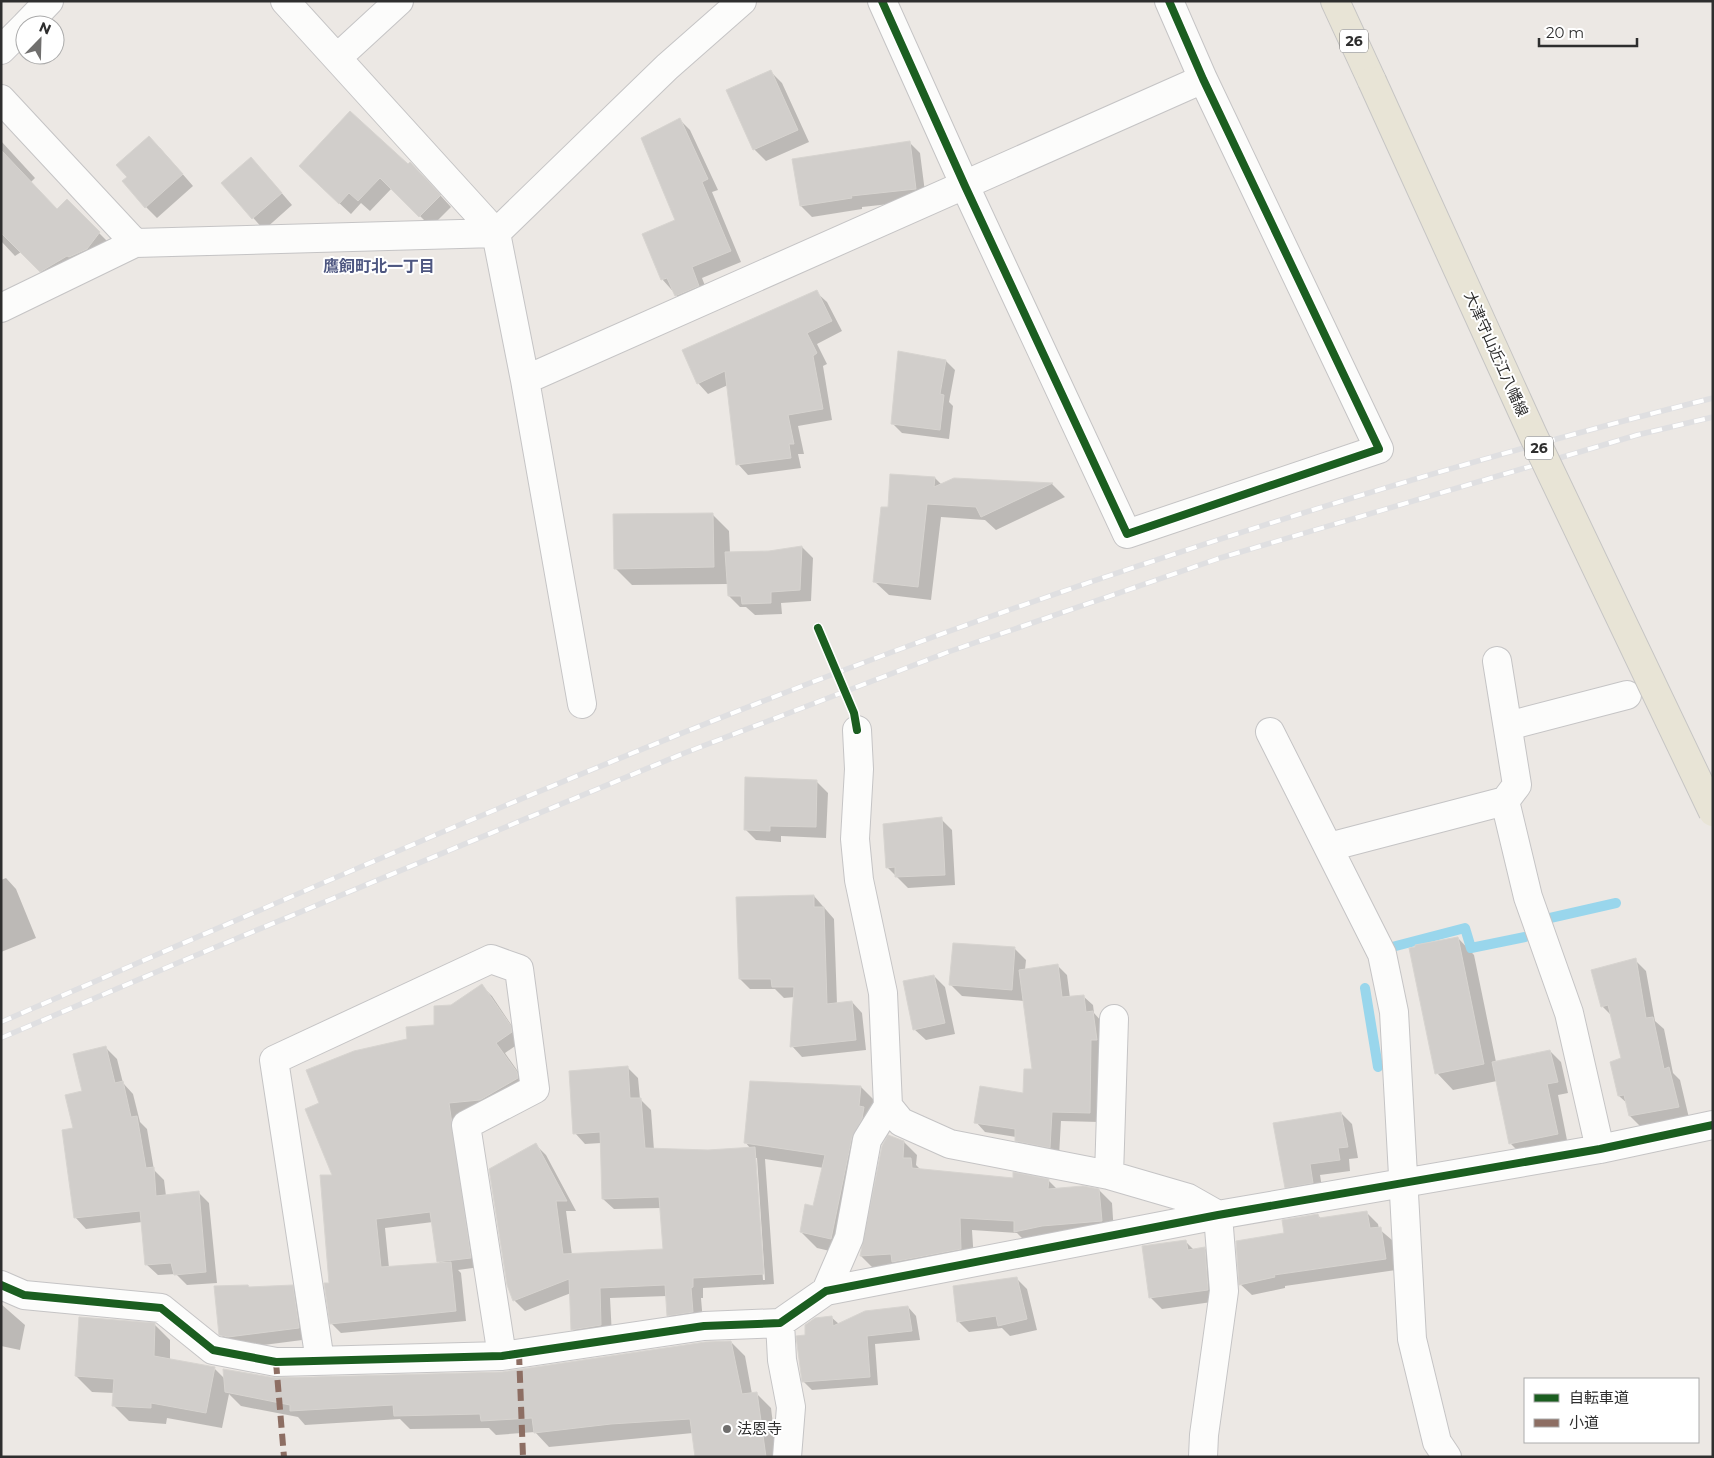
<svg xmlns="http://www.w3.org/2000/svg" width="1714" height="1458" font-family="Montserrat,'Noto Sans JP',sans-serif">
	<rect width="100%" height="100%" fill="#ece8e4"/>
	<path fill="#0003" fill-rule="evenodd" d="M771,72L782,83L809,142L766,161L754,149L728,90Z
		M680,120L690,130L718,190L712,192L741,262L702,278L709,296L686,306L662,279L677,221Z
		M1,141L35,178L31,182L57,211L67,201L110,244L52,282L21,252L15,256L1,241Z
		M909,142L920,153L926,200L862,207V209L812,217L801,206Z
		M160,148L193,186L157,218L146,207L129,177Z
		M408,166L421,174L451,207L431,227L392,188L370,211L361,203L351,214L311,177Z
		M262,170L292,205L264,230L222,183Z
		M816,292L827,302L842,331L817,344L827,364L823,366L832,420L798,426L804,454H798L801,468L748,475L738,464L728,385L708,394L698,383Z
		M899,352L946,361L955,370L949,402L953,406L949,439L902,433L893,424Z
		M935,478L942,485L955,479L1052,484L1065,497L996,530L985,520L941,517L931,600L889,595L875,582L889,508Z
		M712,514L729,531L730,553L769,552L802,547L813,558L811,601L781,603L782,614L755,615L746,607H740L729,596L728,584L632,585L615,568Z
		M816,781L828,793L826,838L781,836V842L756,840L745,829Z
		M941,819L952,830L955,885L908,888L887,867Z
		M6,878L16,889L36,938L1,952V880Z
		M814,896L834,919L837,1004L852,1002L862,1013L866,1050L802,1057L792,1046L795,997L784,998L775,989H750L740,979Z
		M1458,938L1474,955L1496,1062L1550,1051L1561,1062L1568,1093L1558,1095L1568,1145L1522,1155L1511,1144L1497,1081L1453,1090L1437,1073L1417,948Z
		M1015,949L1026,960L1025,970L1058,966L1067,975L1070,998L1083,996L1093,1005L1094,1013L1102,1022L1099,1122L1061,1121L1059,1156L1025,1150L1016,1140V1137L985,1132L976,1122L1025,1094L1033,1070L1024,1001L962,996L951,985Z
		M1635,960L1646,971L1655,1021L1664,1029L1673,1073L1680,1080L1689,1118L1641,1127L1630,1116L1628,1104L1619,1096L1622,1059L1611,1015L1602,1006Z
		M934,976L945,987L955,1034L926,1040L914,1029Z
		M482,986L492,996L520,1038L521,1042L505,1053L526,1083L490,1110L458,1113L480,1267L458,1270L461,1273L466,1321L341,1333L331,1323L330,1284L334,1176L321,1104L409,1040L435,1026L452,1007ZM433,1222L438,1261L441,1264L389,1268L385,1228Z
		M106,1048L117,1059L123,1083L133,1094L140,1122L147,1129L154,1170L164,1180L166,1196L198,1192L209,1203L217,1283L187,1285L176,1274L158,1275L146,1264L142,1222L86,1229L75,1217L74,1129L84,1092Z
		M628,1068L638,1078L640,1099L651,1110L654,1150L708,1151L751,1149L745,1142L861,1087L877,1103L847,1255L817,1248L801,1232L814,1207L824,1168L765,1159L774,1284L703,1288V1298H701L703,1322L679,1326L669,1315L667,1296L610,1298L612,1336L583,1340L572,1329L571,1293L525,1311L514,1300L536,1145L546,1155L576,1211H566L572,1255L664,1250L661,1208L614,1209L603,1199L601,1143L585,1144L575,1133ZM754,1158H757L765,1280H763Z
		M1341,1113L1352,1124L1358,1158L1349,1159L1350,1171L1320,1175L1323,1194L1298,1198L1286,1187Z
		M904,1142L917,1155L916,1165L921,1170L1014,1179L1048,1180L1057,1189L1099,1190L1112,1203L1114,1234L1028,1244L1017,1233L972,1230L974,1261L874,1269L861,1256Z
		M1367,1213L1378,1224L1379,1229L1392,1240L1396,1270L1285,1286V1288L1252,1295L1240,1284L1285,1234L1318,1215L1321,1219Z
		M1186,1242L1194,1250L1204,1248L1216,1259L1219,1301L1162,1309L1151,1298Z
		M1016,1278L1027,1289L1037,1330L1010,1336L1002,1328L969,1332L958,1321Z
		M292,1286L303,1298L310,1339L240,1348L232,1346L221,1335L250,1289Z
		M1,1304L25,1325L20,1350L1,1346Z
		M908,1307L916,1316L920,1340L875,1344L878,1385L812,1390L803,1381L807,1336L831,1317L839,1324Z
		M154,1324L170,1340V1360L214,1368L225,1379L503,1373L731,1342L745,1356L752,1394H757L771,1408L777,1457H696L693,1433L549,1447L535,1432L496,1435L489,1428L410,1429L400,1419L305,1425L298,1417L241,1406L229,1394L222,1428L167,1418L166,1424L129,1421L113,1405L114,1393L92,1392L76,1376Z"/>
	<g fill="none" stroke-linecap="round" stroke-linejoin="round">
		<path stroke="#99d6ec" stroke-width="10" d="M1550,918L1616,903
			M1392,947L1465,928L1471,948L1525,937
			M1365,988L1378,1067"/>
	</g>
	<path fill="#d1cecb" stroke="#d7d4d0" d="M771,70L798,130L753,150L726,90Z
		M350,111L408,164L410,162L441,195L419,217L380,178L358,201L349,193L339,204L299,166Z
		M680,118L708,179L702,182L731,251L692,267L699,286L675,296L667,278L661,280L642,234L675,220L641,138Z
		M149,136L183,174L145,208L122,181L127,177L116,165Z
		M910,141L916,189L851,196L852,198L800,206L792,159Z
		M1,150L57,209L67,199L100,232L87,249L69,257L67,256L40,272L1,233Z
		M251,157L282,193L252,219L221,183Z
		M817,290L832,321L807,333L817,353L813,356L823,409L788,415L794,444H789L791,458L736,465L725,371L697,384L682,350Z
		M898,351L946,360L940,394L944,395L940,430L891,424Z
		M890,474L935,477L934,487L954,478L1053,483L981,517L976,507L927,504L918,587L873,582L881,507H888Z
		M713,513L714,567L614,569L613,514Z
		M802,546L800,590L771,592V603L742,604L741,596H728L725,552L769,551Z
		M745,777L817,780L816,827L770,826V831L744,830Z
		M942,817L945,875L895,877V867L886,868L883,824Z
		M814,895V907H824L827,1004L852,1001L856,1040L790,1047L794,987H772L771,979H739L736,897Z
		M1458,937L1484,1064L1435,1074L1409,948L1415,947V945Z
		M953,943L1015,947L1012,990L949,985Z
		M1636,958L1646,1018L1653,1017L1664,1069L1669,1067L1679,1107L1629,1116L1624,1095L1618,1096L1610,1062L1621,1058L1608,1005L1601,1007L1591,970Z
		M1058,964L1062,997L1084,995L1086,1012L1093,1011L1097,1040H1091L1090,1113L1052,1112L1050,1148L1015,1141V1129L974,1123L980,1086L1023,1093L1024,1069H1032L1019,970Z
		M934,975L945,1023L913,1030L903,981Z
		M482,984L511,1026L512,1032L496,1043L517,1072L518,1078L480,1100L449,1103L471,1258L437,1262L430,1212L376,1219L381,1267L451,1262L456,1311L330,1324L324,1283H329L320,1175H332L305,1109L319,1103L306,1070L354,1051L407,1039L406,1027L434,1025V1006L451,1005Z
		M106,1046L115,1083L123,1081L131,1117L137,1116L146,1168L154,1167L156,1196L199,1191L206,1272L174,1275L171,1263L145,1265L140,1211L74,1218L62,1130L73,1128L65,1095L82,1091L73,1054Z
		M1550,1050L1558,1082L1547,1084L1558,1134L1509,1144L1492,1062Z
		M628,1066L630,1098H641L645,1148L708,1150L755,1147L764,1274L693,1278V1287L691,1288L693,1312L667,1316L665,1285L600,1288L601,1325L571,1330L569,1279L513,1301L507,1285L489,1169L536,1143L567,1201H556L563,1254L663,1249L659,1197L602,1199L600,1132L573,1134L569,1071Z
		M750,1081L861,1086L859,1106L864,1107L862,1119L852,1137L831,1239L800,1232L805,1204L813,1206L825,1155L744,1143Z
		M1341,1112L1348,1147L1338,1148L1340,1160L1310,1164L1313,1183L1285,1188L1273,1123Z
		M888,1135L904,1141L903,1158H911L912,1168L1013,1178V1172L1049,1179L1048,1189L1083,1186L1099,1189L1102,1221L1042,1226L1014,1232V1221L960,1218L961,1249L892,1262L891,1254L860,1256L882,1146Z
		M1367,1211L1370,1228L1381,1227L1386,1259L1274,1275L1275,1277L1239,1285L1236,1241L1284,1233L1282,1220L1318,1214L1319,1218Z
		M1186,1240L1188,1250L1205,1247L1208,1290L1149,1298L1142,1246Z
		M1017,1277L1027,1319L998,1326L996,1316L957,1322L953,1286Z
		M248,1285L249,1287L293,1285L299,1328L228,1337L219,1335L214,1286Z
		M908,1306L912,1331L867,1336L870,1377L802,1382L796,1336L805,1335V1325L815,1318L832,1316L833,1326L865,1311Z
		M79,1317L155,1323L154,1356L215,1367L206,1413L151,1403V1408L112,1406L114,1379L75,1376Z
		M731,1341L742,1394L757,1392L766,1457H695L690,1419L611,1424L534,1433L532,1418L481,1421L480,1414L394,1416L393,1405L290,1411V1405L225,1392L223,1369L276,1378L502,1372L705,1342Z"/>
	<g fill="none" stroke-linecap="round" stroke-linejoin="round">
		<defs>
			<path id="street" d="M285,1L496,233L525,380L582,704
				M882,1L965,186L1127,534L1379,449L1203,79L1169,1
				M26,25L49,1
				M1,50L25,26
				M337,58L399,1
				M1,99L135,243
				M1,308L135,243L496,233L667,67L742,1
				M525,380L1203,79
				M1497,661L1517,785L1505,801L1528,897L1569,1013L1600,1149
				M1508,726L1627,695
				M857,730L859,769L855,839L859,880L883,993L888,1106L901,1122L950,1144L1109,1175L1188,1198L1218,1215
				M1270,732L1382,954L1394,1012L1412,1339L1437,1442L1447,1457
				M1329,847L1505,801
				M1109,1175L1114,1019
				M1,1285L24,1295L161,1308L213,1350L276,1362L502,1356L704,1326L780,1323L826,1291L1218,1215L1600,1149L1713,1125
				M826,1291L849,1238L867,1140L888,1106
				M780,1323L782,1360L791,1407L787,1457
				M320,1361L274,1060L491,959L519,969L535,1089L466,1125L502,1356
				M1203,1457L1204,1435L1224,1291L1218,1215"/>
			<path id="primary" d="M1335,1L1372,81"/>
		</defs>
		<use href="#street" stroke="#c5c4c5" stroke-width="30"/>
		<use href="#primary" stroke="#c6c5c4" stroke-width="30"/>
		<use href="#street" stroke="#fcfcfb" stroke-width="28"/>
		<use href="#primary" stroke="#e8e4d6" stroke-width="28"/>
		<defs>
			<path id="rail" d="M1,1022C310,889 617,752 933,637C1189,545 1449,464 1713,398
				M1,1038L187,959L682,754L948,652L1220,558L1637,435L1713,417"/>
		</defs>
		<use href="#rail" stroke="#dfdfe1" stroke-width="5.5"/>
		<use href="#rail" stroke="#fff" stroke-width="4" stroke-dasharray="11" stroke-linecap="butt"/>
		<defs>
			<path id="primary-bridge" d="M1372,81L1533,435L1713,812"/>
		</defs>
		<use href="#primary-bridge" stroke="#c6c5c4" stroke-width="30" stroke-linecap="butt"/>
		<use href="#primary-bridge" stroke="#e8e4d6" stroke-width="28"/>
		<path stroke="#8d6e63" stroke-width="6" stroke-dasharray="12 6" stroke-linecap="butt" d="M519,1353L523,1457
			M276,1362L284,1457"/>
		<defs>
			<path id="cycleway" d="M882,1L965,186L1127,534L1379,449L1203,79L1169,1
				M818,628L854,713L857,730
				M1,1285L24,1295L161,1308L213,1350L276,1362L502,1356L704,1326L780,1323L826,1291L1218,1215L1600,1149L1713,1125"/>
		</defs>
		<use href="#cycleway" stroke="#fff" stroke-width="11"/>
		<use href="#cycleway" stroke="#1b5e20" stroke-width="8"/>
	</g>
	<circle fill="#706f6e" stroke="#fff" stroke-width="2" cx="727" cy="1429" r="5"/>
	<g text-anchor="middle" stroke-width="4" stroke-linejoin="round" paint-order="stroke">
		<g fill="#fff" stroke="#6d6d6d" stroke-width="1">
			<rect x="1340" y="29.5" width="28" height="23" rx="4"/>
			<rect x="1525" y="436.5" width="28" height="23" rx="4"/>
		</g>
		<g font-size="14" font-weight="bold" fill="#2e2e2e">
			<text x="1354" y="46">26</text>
			<text x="1539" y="453">26</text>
		</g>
		<g font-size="15" fill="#2e2e2e" stroke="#fff">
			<text transform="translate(1496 354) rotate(66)" y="5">大津守山近江八幡線</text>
		</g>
		<g font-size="15" fill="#2e2e2e" stroke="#fff" text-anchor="start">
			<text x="737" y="1434">法恩寺</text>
		</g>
		<g font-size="16" font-weight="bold" fill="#4d5680" stroke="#fff">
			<text x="379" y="272">鷹飼町北一丁目</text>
		</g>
	</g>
	<rect width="1714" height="1458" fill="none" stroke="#2e2e2e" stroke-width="5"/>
	<rect x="1524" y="1378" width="175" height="65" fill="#ffffff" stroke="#ababab"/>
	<rect x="1534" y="1394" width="25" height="8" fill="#1b5e20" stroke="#ababab"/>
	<text x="1569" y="1403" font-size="15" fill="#2e2e2e">自転車道</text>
	<rect x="1534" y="1419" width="25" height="8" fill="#8d6e63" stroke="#ababab"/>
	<text x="1569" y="1428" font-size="15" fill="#2e2e2e">小道</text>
	<g transform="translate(40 40) rotate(23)"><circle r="24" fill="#ffffff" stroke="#ababab"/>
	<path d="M0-4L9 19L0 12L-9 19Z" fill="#706f6e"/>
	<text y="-8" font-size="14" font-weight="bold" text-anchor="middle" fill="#2e2e2e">N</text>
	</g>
	<path d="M1539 38v8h98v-8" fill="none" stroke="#2e2e2e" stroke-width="2.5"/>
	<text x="1546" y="38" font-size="15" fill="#2e2e2e" stroke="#ffffff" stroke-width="4" paint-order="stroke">20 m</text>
</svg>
